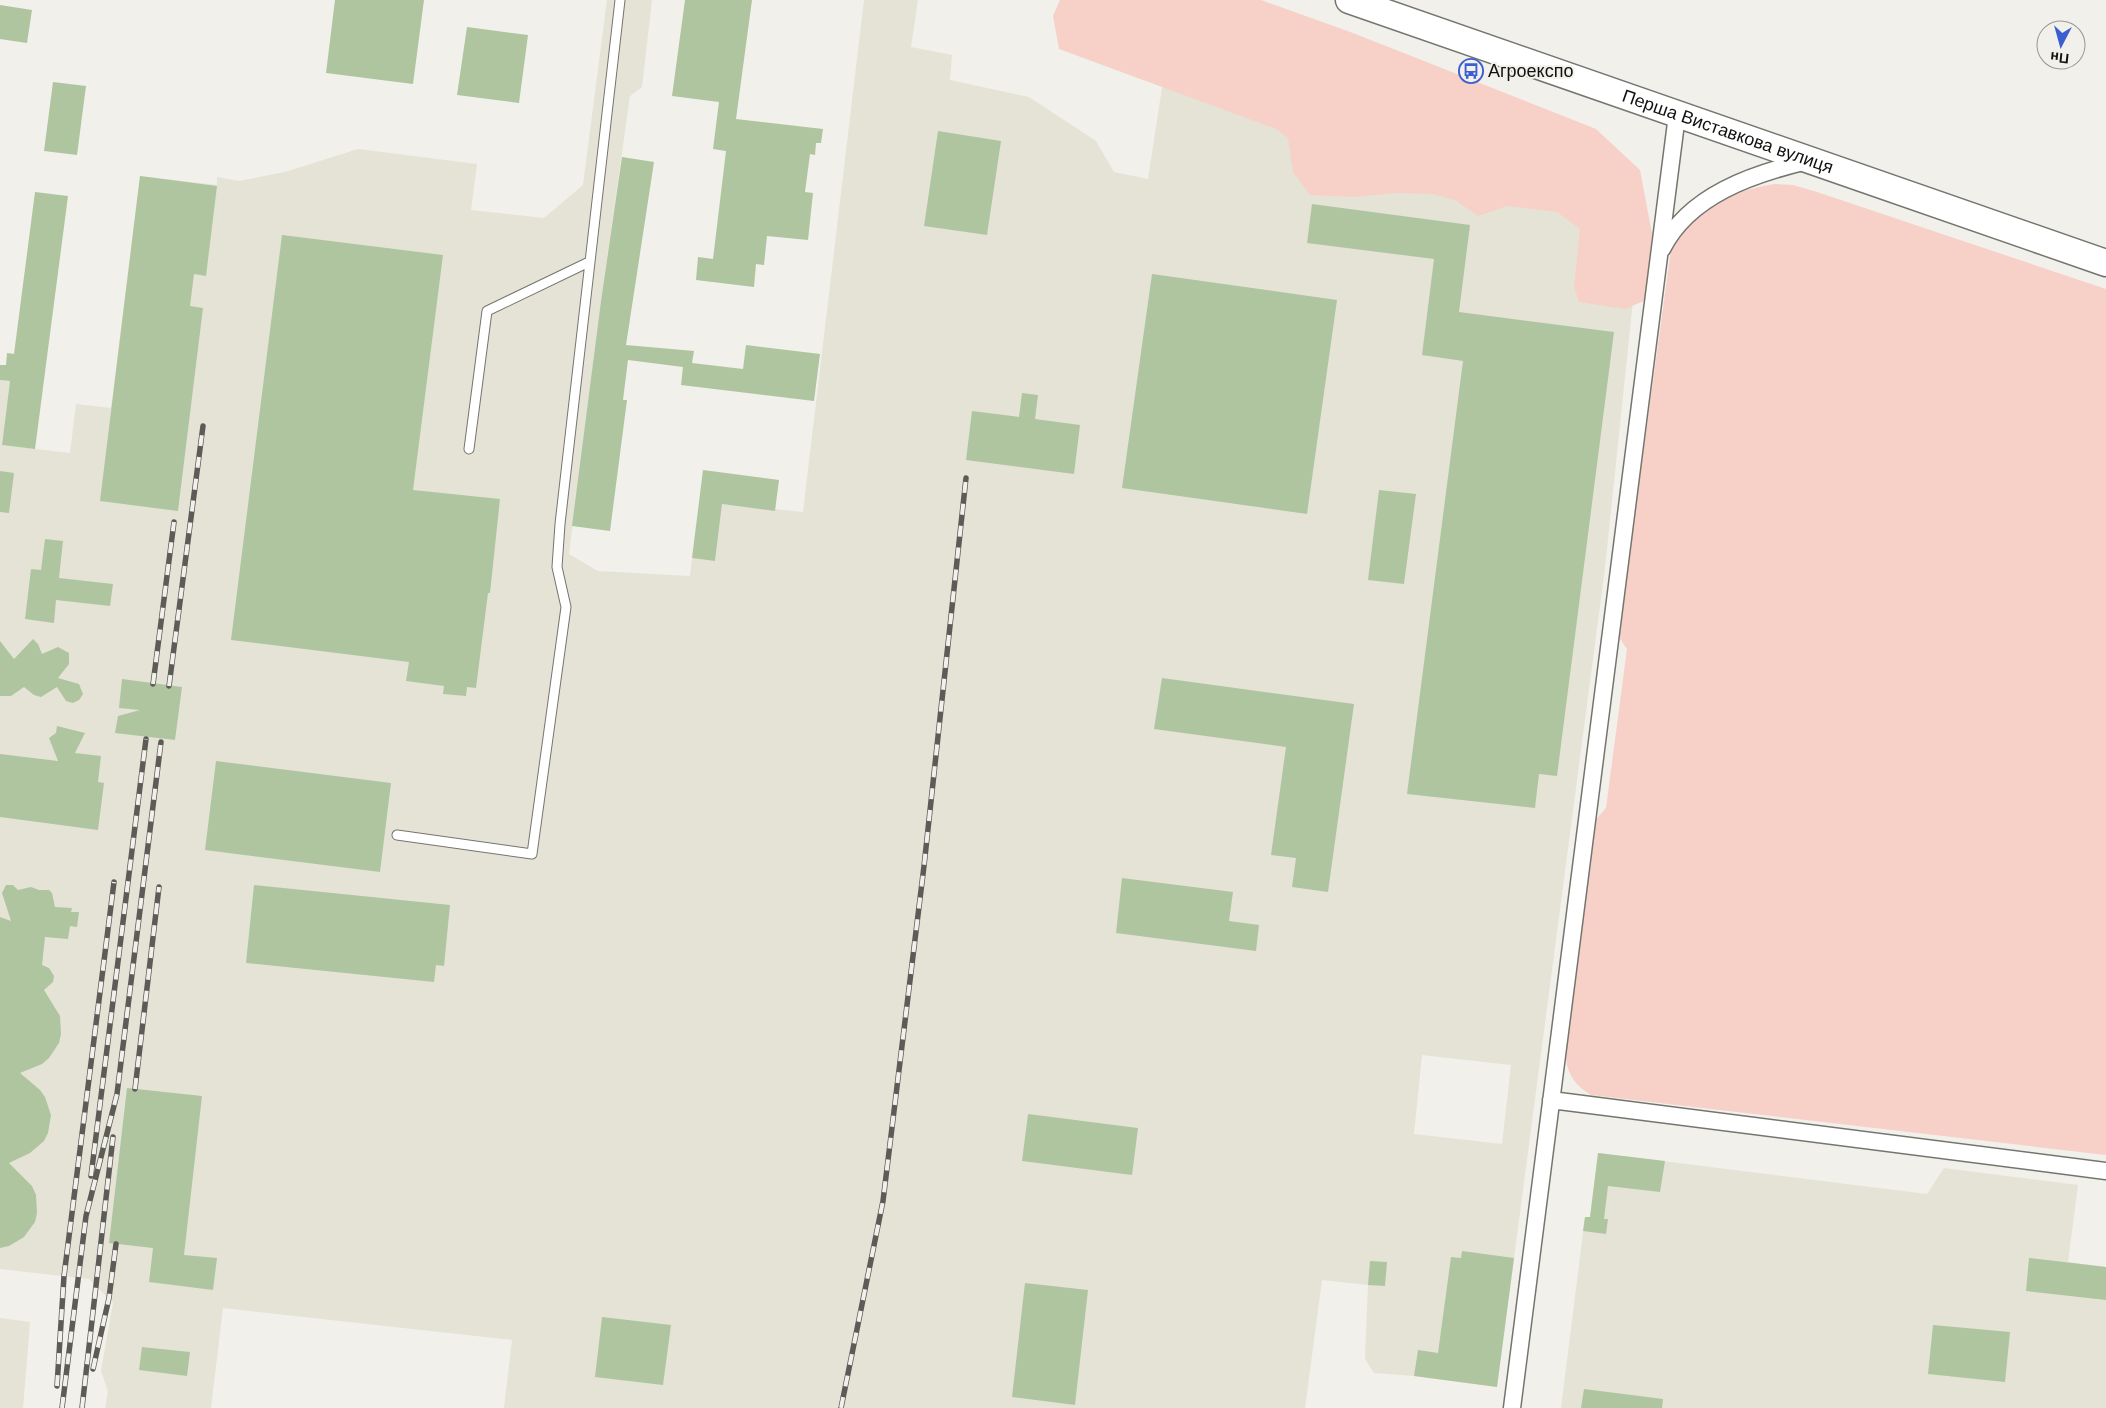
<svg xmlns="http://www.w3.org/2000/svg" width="2106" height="1408" font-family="Helvetica,sans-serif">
	<rect width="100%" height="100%" fill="#f1f0ea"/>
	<path fill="#e5e3d6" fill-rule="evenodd" d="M607,0H652L642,87L630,96L601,301L569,554L598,571L690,576L692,558L715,560L722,504L803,512L864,0H918L911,47L952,55L950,80L1029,97L1096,141L1114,172L1148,179L1165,68L1640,234L1605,568L1497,1387L1414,1376L1374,1373L1365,1359L1368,1285L1322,1280L1305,1408H504L512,1340L223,1308L211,1408H105L108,1391L101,1371L113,1303L89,1279L0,1269V380L10,381L2,445L70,453L76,404L111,408L140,176L217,185V177L239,181L285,172L358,149L477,164L471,210L544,218L583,185ZM1422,1055L1511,1065L1502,1144L1414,1134Z
		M1598,1153L1927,1194L1944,1168L2078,1185L2068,1262L2106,1267V1408H1561L1585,1217H1590Z
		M0,1318L30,1322L23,1408H0Z"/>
	<path fill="#f7d0c8" d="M1060,0H1261L1353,33L1596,129L1640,170L1652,234L1646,300L1625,309L1579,302L1574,286L1580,229L1557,212L1507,206L1478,216L1455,200L1432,194L1397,193L1356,197L1310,195L1293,172L1288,138L1276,129L1059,49L1053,16Z
		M1775,184L1793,185L1817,192L2106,289V1155L1591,1095C1564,1079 1565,1060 1565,1031L1593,823L1606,808L1627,649L1618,636L1671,250C1690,211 1733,190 1775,184Z"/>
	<path fill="#afc5a0" d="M335,0H424L413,84L326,73Z
		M685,0H752L736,119L823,129L821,143H816L815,155L810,154L805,192L813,193L808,240L767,236L764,265L756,264L754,287L696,280L698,257L713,259L726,151L713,149L719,102L672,96Z
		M0,5L32,10L27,43L0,39Z
		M467,27L528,35L519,103L457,95Z
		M53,82L86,86L77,155L44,151Z
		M938,131L1001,141L987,235L924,226Z
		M622,157L654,162L626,345L694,351L692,363L743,369L746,345L820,354L814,401L681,385L683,367L628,360L623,400H627L610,531L572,526L601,301Z
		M140,176L217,186L206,276L194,274L190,306L203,308L178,511L100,501Z
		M35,192L68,196L35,449L2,445L10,381L0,380V365H6L7,353L14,354Z
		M1312,204L1470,225L1459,312L1614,332L1557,776L1539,774L1535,808L1407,794L1463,361L1422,355L1434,259L1307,243Z
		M282,235L443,255L413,490L500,499L490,593H488L476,688L467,687L466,696L443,694L444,686L406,681L409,662L231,640Z
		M1152,274L1337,300L1307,514L1122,488Z
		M1022,393L1038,395L1035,419L1080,425L1074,474L966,460L972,411L1019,417Z
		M703,470L779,480L775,511L722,504L715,561L692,558Z
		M0,471L14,473L9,513L0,512Z
		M1379,490L1416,494L1404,584L1368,580Z
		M45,539L63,541L59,578L113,584L110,606L56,600L54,623L25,619L31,569L41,570Z
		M33,639L38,644L42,654L58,647L69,653V664L58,678L79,684L83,694L79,700L73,703L66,701L57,687L41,697L34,695L24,687L11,696H0V641L14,659Z
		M1162,678L1354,704L1328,892L1292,887L1296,858L1271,855L1286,747L1154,729Z
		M122,679L182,687L175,740L115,733L118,716L140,710L119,708Z
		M57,726L85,733L75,753L101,756L98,782L104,783L98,830L0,817V754L58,761L49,738L56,733Z
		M216,761L391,783L380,872L205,850Z
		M1122,878L1233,892L1229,921L1259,925L1256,951L1116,933Z
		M6,885H13L18,890L31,887L39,890H49L52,893L55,907L72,908L71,912H79L77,927L70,926L68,939L45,937L42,965L49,968L54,976L53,982L44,990L60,1016L61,1034L59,1043L49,1058L42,1064L20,1073L40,1090L45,1097L51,1115L48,1133L44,1141L30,1153L9,1163L32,1186L36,1195L37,1213L35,1222L24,1237L9,1246L0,1248V917L11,921L2,893Z
		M254,885L450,905L444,966L436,965L434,982L246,963Z
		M127,1088L202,1096L184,1255L217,1258L213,1290L149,1282L153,1248L109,1243Z
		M1028,1114L1138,1128L1132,1175L1022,1161Z
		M1598,1153L1665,1161L1660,1192L1608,1186L1604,1219H1608L1606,1234L1583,1231L1585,1217H1590Z
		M1462,1251L1514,1258L1497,1387L1414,1376L1418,1350L1438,1353L1451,1257L1461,1258Z
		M2029,1258L2106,1267V1300L2026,1291Z
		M1370,1261L1387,1262L1385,1286L1368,1285Z
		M1025,1283L1088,1290L1075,1405L1012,1397Z
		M602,1317L671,1325L663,1385L595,1377Z
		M1933,1325L2010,1332L2005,1382L1928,1374Z
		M142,1347L190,1352L187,1376L139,1370Z
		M1584,1389L1663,1399L1662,1408H1581Z"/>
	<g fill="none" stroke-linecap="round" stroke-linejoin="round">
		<defs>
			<path id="service" d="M469,449L487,311L589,262
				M397,835L532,854L566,607L557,567L560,524L620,0"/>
			<path id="minor" d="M1662,249C1689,195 1753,174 1807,161
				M1551,1100L2106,1171
				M1512,1408L1677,115"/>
			<g id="primary">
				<path id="s1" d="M1349,0L2106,263"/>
			</g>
		</defs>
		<use href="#service" stroke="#75756f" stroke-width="11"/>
		<use href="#minor" stroke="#75756f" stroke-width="19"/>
		<use href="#primary" stroke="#75756f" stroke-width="29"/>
		<use href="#service" stroke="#fff" stroke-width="9"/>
		<use href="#minor" stroke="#fff" stroke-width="16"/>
		<use href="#primary" stroke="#fff" stroke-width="26"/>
		<defs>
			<path id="rail" d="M153,684L174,522
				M169,686L203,426
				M135,1089L159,887
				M91,1176L146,739
				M93,1369L109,1298L116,1244
				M57,1386L64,1276L114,882
				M62,1408L86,1216L117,1094L161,742
				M82,1408L113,1137
				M841,1408L883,1201L924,866L966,478"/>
		</defs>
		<use href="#rail" stroke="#5c5b57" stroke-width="5.5"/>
		<use href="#rail" stroke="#f1f0ea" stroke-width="4" stroke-dasharray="11" stroke-linecap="butt"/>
	</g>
	<defs>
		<symbol id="bus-ring" viewBox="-11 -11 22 22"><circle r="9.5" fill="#f1f0ea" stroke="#3b5fd1" stroke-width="1.5"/><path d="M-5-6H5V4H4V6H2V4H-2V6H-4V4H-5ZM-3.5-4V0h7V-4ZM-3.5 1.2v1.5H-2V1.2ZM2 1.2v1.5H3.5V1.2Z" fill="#3b5fd1"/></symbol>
	</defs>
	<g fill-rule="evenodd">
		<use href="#bus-ring" x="1457" y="57" width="28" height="28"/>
	</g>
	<g text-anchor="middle" stroke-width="4" stroke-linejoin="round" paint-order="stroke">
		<g font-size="18" fill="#12110f" stroke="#f1f0ea" text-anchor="start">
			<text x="1488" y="77">Агроекспо</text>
		</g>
		<g font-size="18" fill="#12110f" stroke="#f1f0ea">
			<text dy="6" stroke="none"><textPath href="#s1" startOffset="401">Перша Виставкова вулиця</textPath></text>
		</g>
	</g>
	<g transform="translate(2061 45) rotate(186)"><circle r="24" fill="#f1f0ea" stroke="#989792"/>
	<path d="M0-4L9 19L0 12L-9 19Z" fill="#3b5fd1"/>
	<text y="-8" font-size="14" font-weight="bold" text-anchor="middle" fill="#12110f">Пн</text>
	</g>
</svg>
